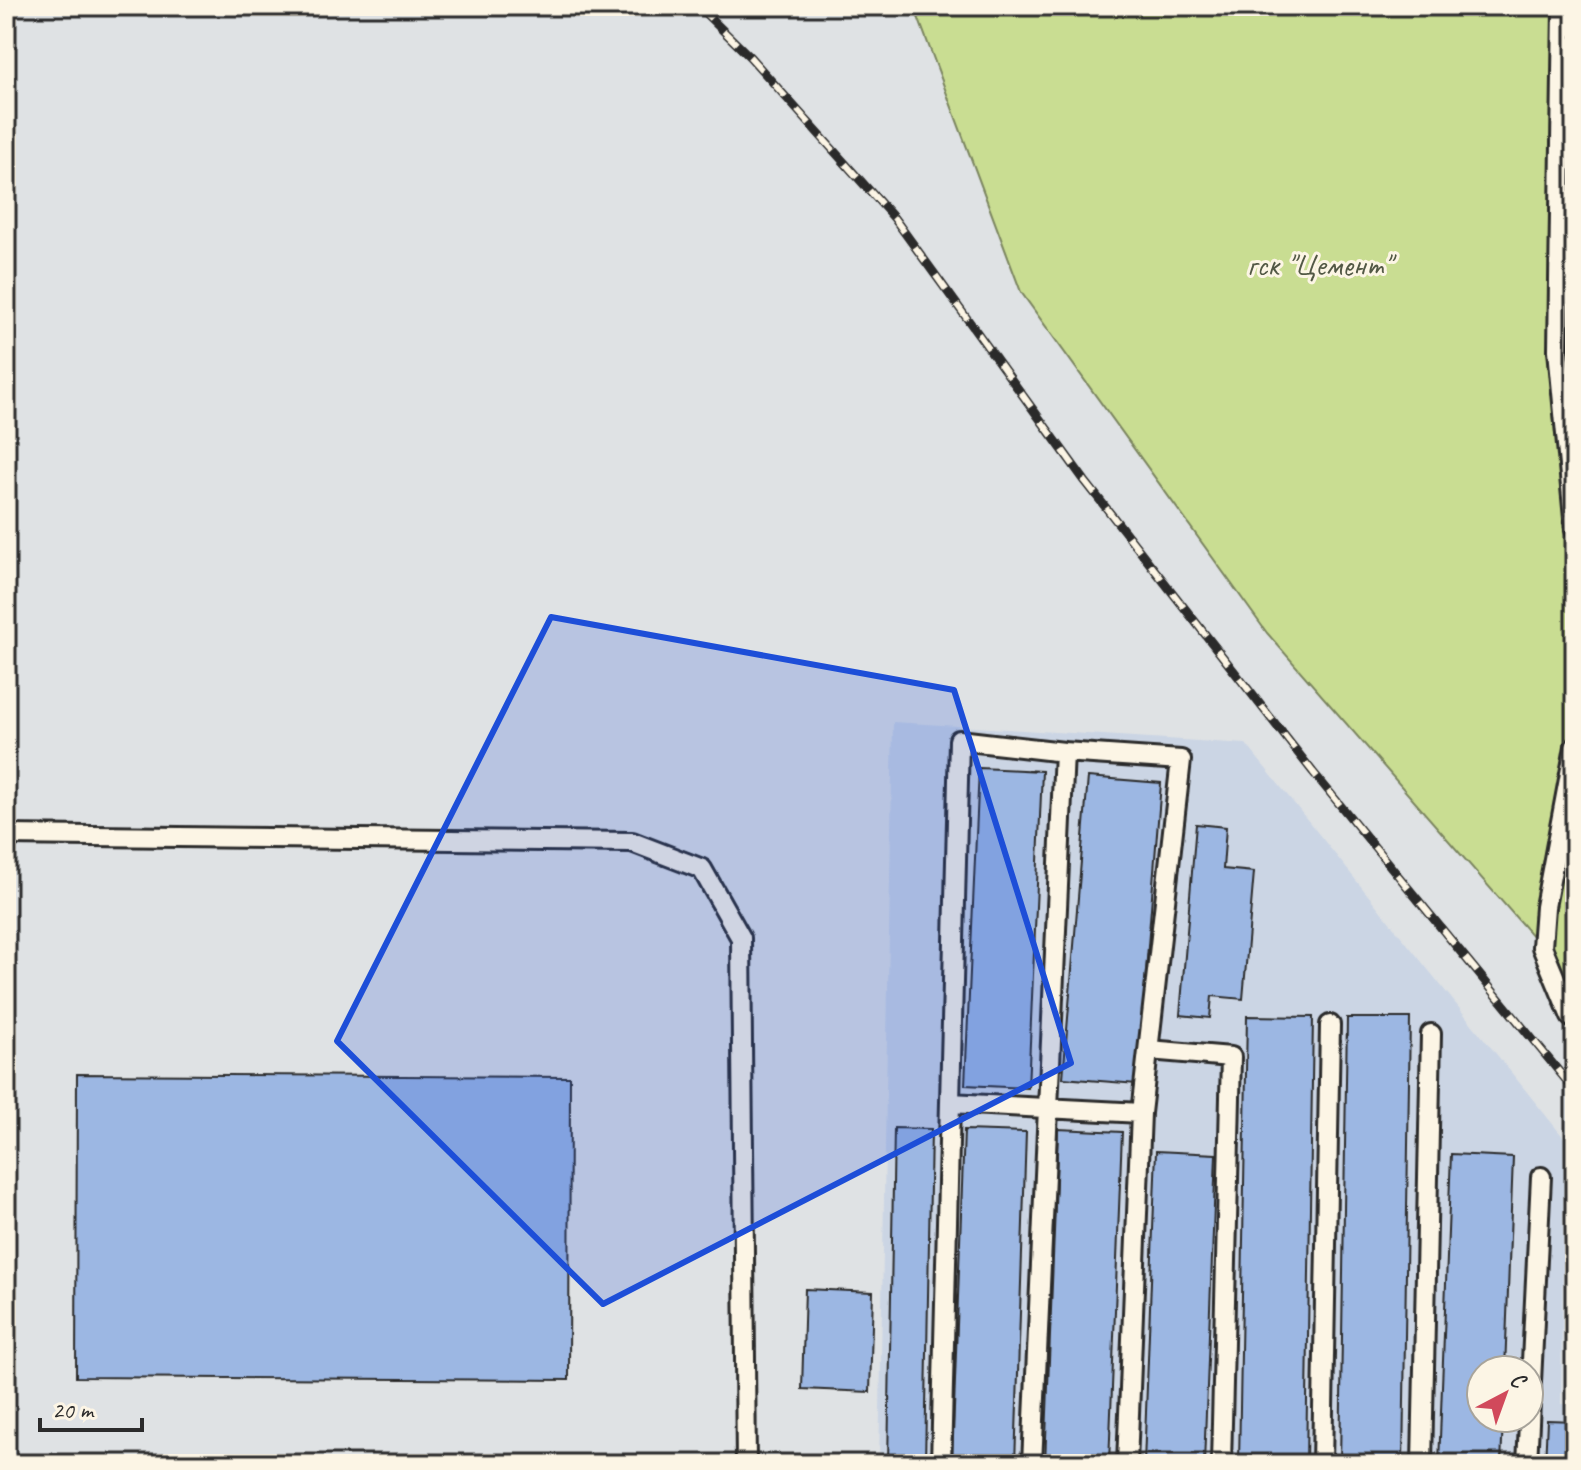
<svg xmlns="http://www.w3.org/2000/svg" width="1581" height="1470" font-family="Caveat,sans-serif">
	<rect width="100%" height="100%" fill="#dfe2e4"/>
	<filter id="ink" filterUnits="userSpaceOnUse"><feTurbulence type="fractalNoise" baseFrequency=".0125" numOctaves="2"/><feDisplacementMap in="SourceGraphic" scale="16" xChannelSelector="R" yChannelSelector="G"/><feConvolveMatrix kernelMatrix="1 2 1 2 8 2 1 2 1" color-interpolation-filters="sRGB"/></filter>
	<g filter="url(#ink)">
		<path fill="#cbd5e4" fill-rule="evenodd" d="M893,722L1246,744L1564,1138L1561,1404L1575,1406V1464H879ZM1481,1370H1529V1418H1481Z"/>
		<path fill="#c9dd92" stroke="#7a845e" stroke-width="2" d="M914,6H1575V1019L1541,946L1267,633L1021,292Z"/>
		<path fill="#9cb7e3" stroke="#2b2b2b" stroke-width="2" d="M979,768L1042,771L1028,1088L965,1085Z
			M1088,777L1161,783L1137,1084L1063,1078Z
			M1196,824L1226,827L1223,869L1254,872L1243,999L1212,996L1210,1018L1180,1015Z
			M1247,1016L1313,1017L1306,1464H1239Z
			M1347,1018H1410L1403,1464H1340Z
			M77,1074L570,1077L569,1380L76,1377Z
			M894,1128L931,1129L925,1464H888Z
			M1058,1129L1122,1132L1109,1464H1045Z
			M964,1130L1026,1132L1015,1464H952Z
			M1156,1151L1216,1154L1204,1464H1144Z
			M1451,1154L1513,1157L1505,1370H1481V1418H1503L1501,1464H1439Z
			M805,1289L873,1292L870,1392L802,1389Z
			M1547,1420L1575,1421V1464H1545Z"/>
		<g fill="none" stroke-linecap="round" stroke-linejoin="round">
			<defs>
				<path id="lane" d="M1563,6L1558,350L1575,529
					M1575,747L1545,907L1542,947L1571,1017L1575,1019
					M1064,752L1181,760L1141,1113L1127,1464
					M6,835L632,842L702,869L741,938L746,1464
					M1149,1050L1231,1057L1221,1464
					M950,1103L1141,1113
					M941,1464L959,740L1064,752L1032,1464
					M1322,1464L1330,1025
					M1422,1464L1431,1034
					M1527,1464L1541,1177"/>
			</defs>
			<use href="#lane" stroke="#2b2b2b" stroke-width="24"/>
			<use href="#lane" stroke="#fcf5e5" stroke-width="18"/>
			<defs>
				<path id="rail" d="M698,6L750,57L894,218L1085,481L1313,772L1575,1091"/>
			</defs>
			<use href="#rail" stroke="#2b2b2b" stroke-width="9"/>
			<use href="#rail" stroke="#fcf5e5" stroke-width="6" stroke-dasharray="18" stroke-linecap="butt"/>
		</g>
	</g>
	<path fill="#1d4ed8" fill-opacity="0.2" stroke="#1d4ed8" stroke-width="6" stroke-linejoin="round" d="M551,617L954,690L1071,1063L603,1304L337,1041Z"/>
	<g text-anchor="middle" stroke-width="6" stroke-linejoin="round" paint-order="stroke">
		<g font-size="32" fill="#525845" stroke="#fcf5e5">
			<text x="1319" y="275">гск "Цемент"</text>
		</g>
	</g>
	<rect width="1581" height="1470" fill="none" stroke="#fcf5e5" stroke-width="32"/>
	<rect x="16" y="16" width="1549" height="1438" fill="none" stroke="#2b2b2b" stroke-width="3" filter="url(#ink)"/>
	<g transform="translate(1505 1394) rotate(41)"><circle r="38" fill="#fcf5e5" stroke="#a8a49b" stroke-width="2"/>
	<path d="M0-6L14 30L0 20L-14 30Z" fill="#d1495b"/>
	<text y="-12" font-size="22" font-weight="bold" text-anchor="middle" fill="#2b2b2b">С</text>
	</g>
	<path d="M40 1418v12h102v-12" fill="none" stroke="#2b2b2b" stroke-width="4"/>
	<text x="52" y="1418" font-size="24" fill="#2b2b2b" stroke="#fcf5e5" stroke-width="6" paint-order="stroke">20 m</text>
</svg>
